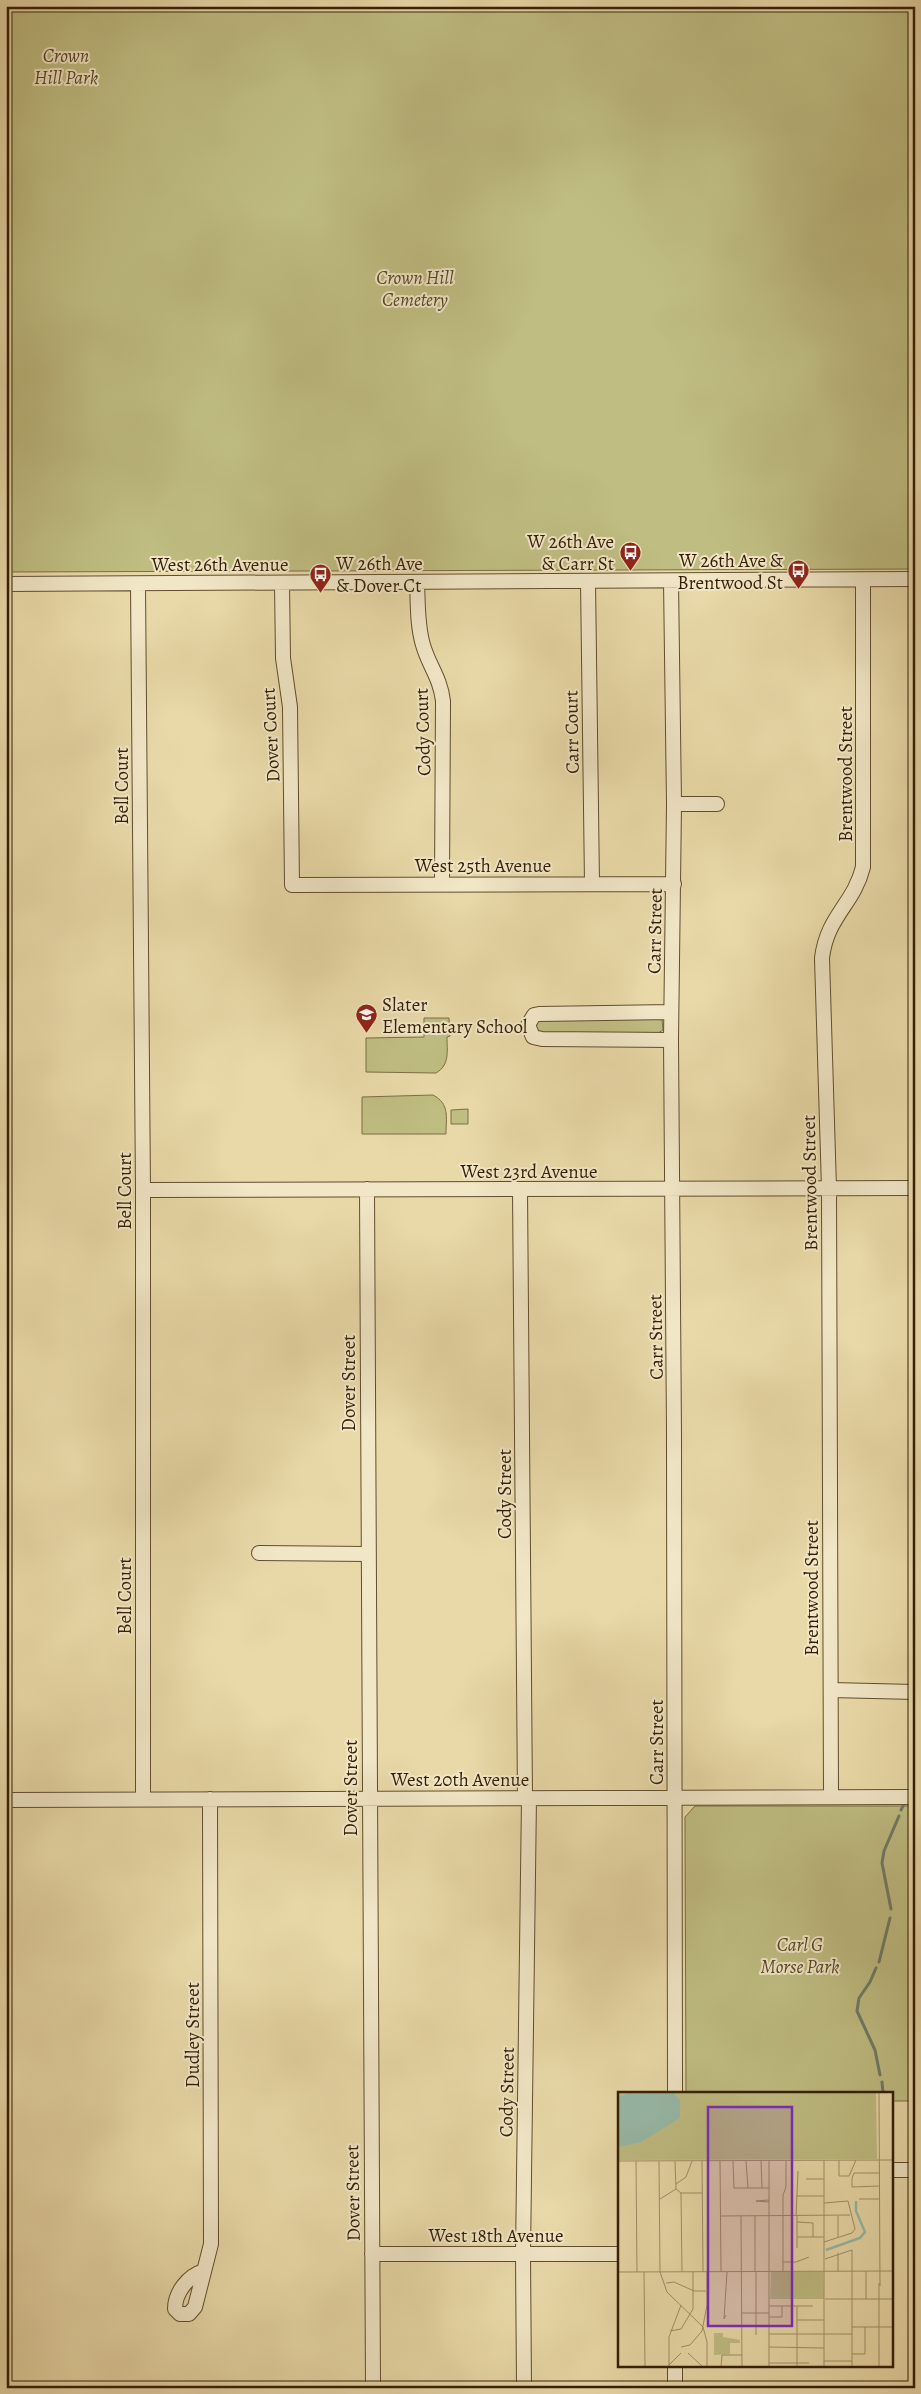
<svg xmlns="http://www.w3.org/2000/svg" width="921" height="2394" font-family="Alegreya,serif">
	<rect width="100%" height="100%" fill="#e9d9a8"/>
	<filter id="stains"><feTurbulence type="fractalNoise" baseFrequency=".004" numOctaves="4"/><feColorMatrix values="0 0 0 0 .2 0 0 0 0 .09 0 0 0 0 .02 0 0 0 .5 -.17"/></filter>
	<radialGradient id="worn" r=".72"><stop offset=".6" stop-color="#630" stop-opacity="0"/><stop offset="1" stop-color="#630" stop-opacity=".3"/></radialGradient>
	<path fill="#bfbd82" stroke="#7a6e44" d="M6,6H915V569L6,572Z
		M424,1018H449L450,1036L447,1037C447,1051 450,1065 436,1073L366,1072V1038L424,1037Z
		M656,1018L662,1020L663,1030L658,1033H535L532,1026L536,1019Z
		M433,1095C450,1104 446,1117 446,1134H362V1097Z
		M468,1109V1124H451V1110Z
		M695,1806H915V2101H892V2093H686L685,1817Z"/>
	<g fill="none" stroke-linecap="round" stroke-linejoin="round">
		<path stroke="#6f7c68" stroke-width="3" d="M901,1810L904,1804
			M891,1909L882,1863L884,1851L899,1816
			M879,1962L890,1918
			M876,1968L870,1982L859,1998L857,2011L875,2050L880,2075
			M882,2082L883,2093"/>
		<defs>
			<path id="minor" d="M588,581L592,883
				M671,581L674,804L671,1040L674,1434L675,2093
				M417,582C418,603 417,625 423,645C429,666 440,677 443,701L442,884
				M282,583L283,658L290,707L292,885L674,884
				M6,584L915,579
				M138,584L143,1190V1799
				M674,804H717
				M671,1040L542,1039L533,1037L528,1025L534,1015L539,1014L671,1012
				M367,1189L373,2388
				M143,1190L915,1188
				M520,1190L525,1798
				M259,1553L368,1554
				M831,1690L915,1692
				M831,1797L829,1188L822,958C827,916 854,904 863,867V580
				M6,1800L915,1797
				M892,2170H915
				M372,2254H620
				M204,2271C188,2276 175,2292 175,2309L180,2314H189L195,2307L211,2244L210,1799
				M675,2365V2388
				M524,2388L523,2253L529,1798"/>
		</defs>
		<use href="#minor" stroke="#614e2e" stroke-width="16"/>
		<use href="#minor" stroke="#f1e6c6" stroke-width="14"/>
	</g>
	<defs>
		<symbol id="bus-pin" viewBox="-11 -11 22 30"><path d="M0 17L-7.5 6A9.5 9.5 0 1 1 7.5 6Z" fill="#8f2418" stroke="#f1e6c6"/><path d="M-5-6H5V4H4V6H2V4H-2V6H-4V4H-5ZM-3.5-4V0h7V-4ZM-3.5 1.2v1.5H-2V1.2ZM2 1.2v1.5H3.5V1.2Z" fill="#fff"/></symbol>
		<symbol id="school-pin" viewBox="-11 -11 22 30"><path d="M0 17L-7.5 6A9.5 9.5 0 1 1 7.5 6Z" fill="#8f2418" stroke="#f1e6c6"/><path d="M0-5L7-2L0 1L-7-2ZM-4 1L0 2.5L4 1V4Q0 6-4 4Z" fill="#fff"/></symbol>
	</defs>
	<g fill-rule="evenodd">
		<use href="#bus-pin" x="618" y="540" width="25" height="34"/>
		<use href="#bus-pin" x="786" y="558" width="25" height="34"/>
		<use href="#bus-pin" x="308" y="562" width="25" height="34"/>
		<use href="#school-pin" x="354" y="1002" width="25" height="34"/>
	</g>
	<g text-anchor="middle" stroke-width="4" stroke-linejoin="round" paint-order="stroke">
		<g font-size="19" font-style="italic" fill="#574625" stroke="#f1e6c6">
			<text x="66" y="62">Crown<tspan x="66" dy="22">Hill Park</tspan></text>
			<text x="415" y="284">Crown Hill<tspan x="415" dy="22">Cemetery</tspan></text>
			<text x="800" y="1951">Carl G<tspan x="800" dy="22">Morse Park</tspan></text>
		</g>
		<g font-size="19" fill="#341f06" stroke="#f1e6c6" text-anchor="end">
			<text x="614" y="548">W 26th Ave<tspan x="614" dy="22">&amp; Carr St</tspan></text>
			<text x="783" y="567">W 26th Ave &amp;<tspan x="783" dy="22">Brentwood St</tspan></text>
			<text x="336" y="570" text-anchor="start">W 26th Ave<tspan x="336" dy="22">&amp; Dover Ct</tspan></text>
			<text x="382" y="1011" text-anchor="start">Slater<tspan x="382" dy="22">Elementary School</tspan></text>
		</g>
		<g font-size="19" fill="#341f06" stroke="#f1e6c6">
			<text x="220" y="571">West 26th Avenue</text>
			<text transform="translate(422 732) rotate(-92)" y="7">Cody Court</text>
			<text transform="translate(571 732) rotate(-91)" y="7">Carr Court</text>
			<text transform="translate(270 735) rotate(-93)" y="7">Dover Court</text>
			<text transform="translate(845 774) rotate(-90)" y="7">Brentwood Street</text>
			<text transform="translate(121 786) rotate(-90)" y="7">Bell Court</text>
			<text x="483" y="872">West 25th Avenue</text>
			<text transform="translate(654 931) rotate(-89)" y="7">Carr Street</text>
			<text x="529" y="1178">West 23rd Avenue</text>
			<text transform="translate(809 1183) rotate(-91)" y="7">Brentwood Street</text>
			<text transform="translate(124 1191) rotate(-90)" y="7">Bell Court</text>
			<text transform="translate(655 1337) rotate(-91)" y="7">Carr Street</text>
			<text transform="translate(348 1383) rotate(-90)" y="7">Dover Street</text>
			<text transform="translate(504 1494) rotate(-90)" y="7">Cody Street</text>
			<text transform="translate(811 1588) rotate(-90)" y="7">Brentwood Street</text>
			<text transform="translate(124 1596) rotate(-90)" y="7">Bell Court</text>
			<text transform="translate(656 1742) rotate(-90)" y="7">Carr Street</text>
			<text x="460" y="1786">West 20th Avenue</text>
			<text transform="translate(350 1788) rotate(-90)" y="7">Dover Street</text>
			<text transform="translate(192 2035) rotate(-90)" y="7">Dudley Street</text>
			<text transform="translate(506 2092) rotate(-89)" y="7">Cody Street</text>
			<text transform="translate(352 2193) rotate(-91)" y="7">Dover Street</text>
			<text x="496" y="2242">West 18th Avenue</text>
		</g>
	</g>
	<g transform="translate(618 2092)">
		<rect width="275" height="275" fill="#e9d9a8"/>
		<path d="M0,0H258L259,67L0,68ZM205,180L206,207H152L153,180ZM96,241H105V245L122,248V251H112V262L96,263Z" fill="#bfbd82"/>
		<path d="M11,0H55L62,9V26L23,50L0,55V6Z" fill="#97baa9"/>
		<path fill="none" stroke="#97baa9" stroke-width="2.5" d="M208,158L242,146L247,140L238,119V109"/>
		<path fill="none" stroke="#a18f67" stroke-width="1" d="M261,0L262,194M143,68L144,96M151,68V275M206,68V275M221,68V84H231L238,68M0,69L275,68M18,69L19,180M41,69L42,180L49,200L85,235L89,250V275M57,69L58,97M84,69L85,180M102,69L103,180M115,69L116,96H151M128,69L130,96M188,87H206M58,92L68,85L74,69M261,94L234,95V86L236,81H262M58,97L63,101H85M63,101L64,180M178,104H206M42,107L58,97M241,107H261M151,110L138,109L151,108M206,111L230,109L237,137L234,141L206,150M103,124L232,123M123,124L124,275M137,124V180M178,124L180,79M179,130L195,131V145M179,145H206M220,145V124M179,156V124M220,161V179M207,167L234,158V275M165,170H178L191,165M165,179V103L168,95V69M0,180L275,179M26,180L27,275M48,191L56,190L76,199H88M261,191V275M207,207H275M248,207V179M151,214H195M123,221H151M108,223L106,227L109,180M151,225H164V214M179,228H206M234,235H275M52,239L63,237L75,217V180M151,242H234M138,243V180M63,255L72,253L84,239L89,213V180M151,255L206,256M70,261L85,275M234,262H247V235M206,269H234M151,271H191M51,273L63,261M51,275V245L63,213M103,275L104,263H124M179,275V214"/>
		<path fill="#7b2cbf" fill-opacity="0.15" stroke="#7b2cbf" stroke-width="2.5" d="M90,15H174V234H90Z"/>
		<rect width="275" height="275" fill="none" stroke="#341f06" stroke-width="2.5"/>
	</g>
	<rect width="921" height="2394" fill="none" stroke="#e9d9a8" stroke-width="25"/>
	<rect x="8" y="8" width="906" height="2379" fill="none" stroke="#341f06" stroke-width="2.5"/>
	<rect x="12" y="12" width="896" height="2369" fill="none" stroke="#341f06"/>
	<rect width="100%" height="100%" filter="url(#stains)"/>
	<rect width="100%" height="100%" fill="url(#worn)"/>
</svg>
